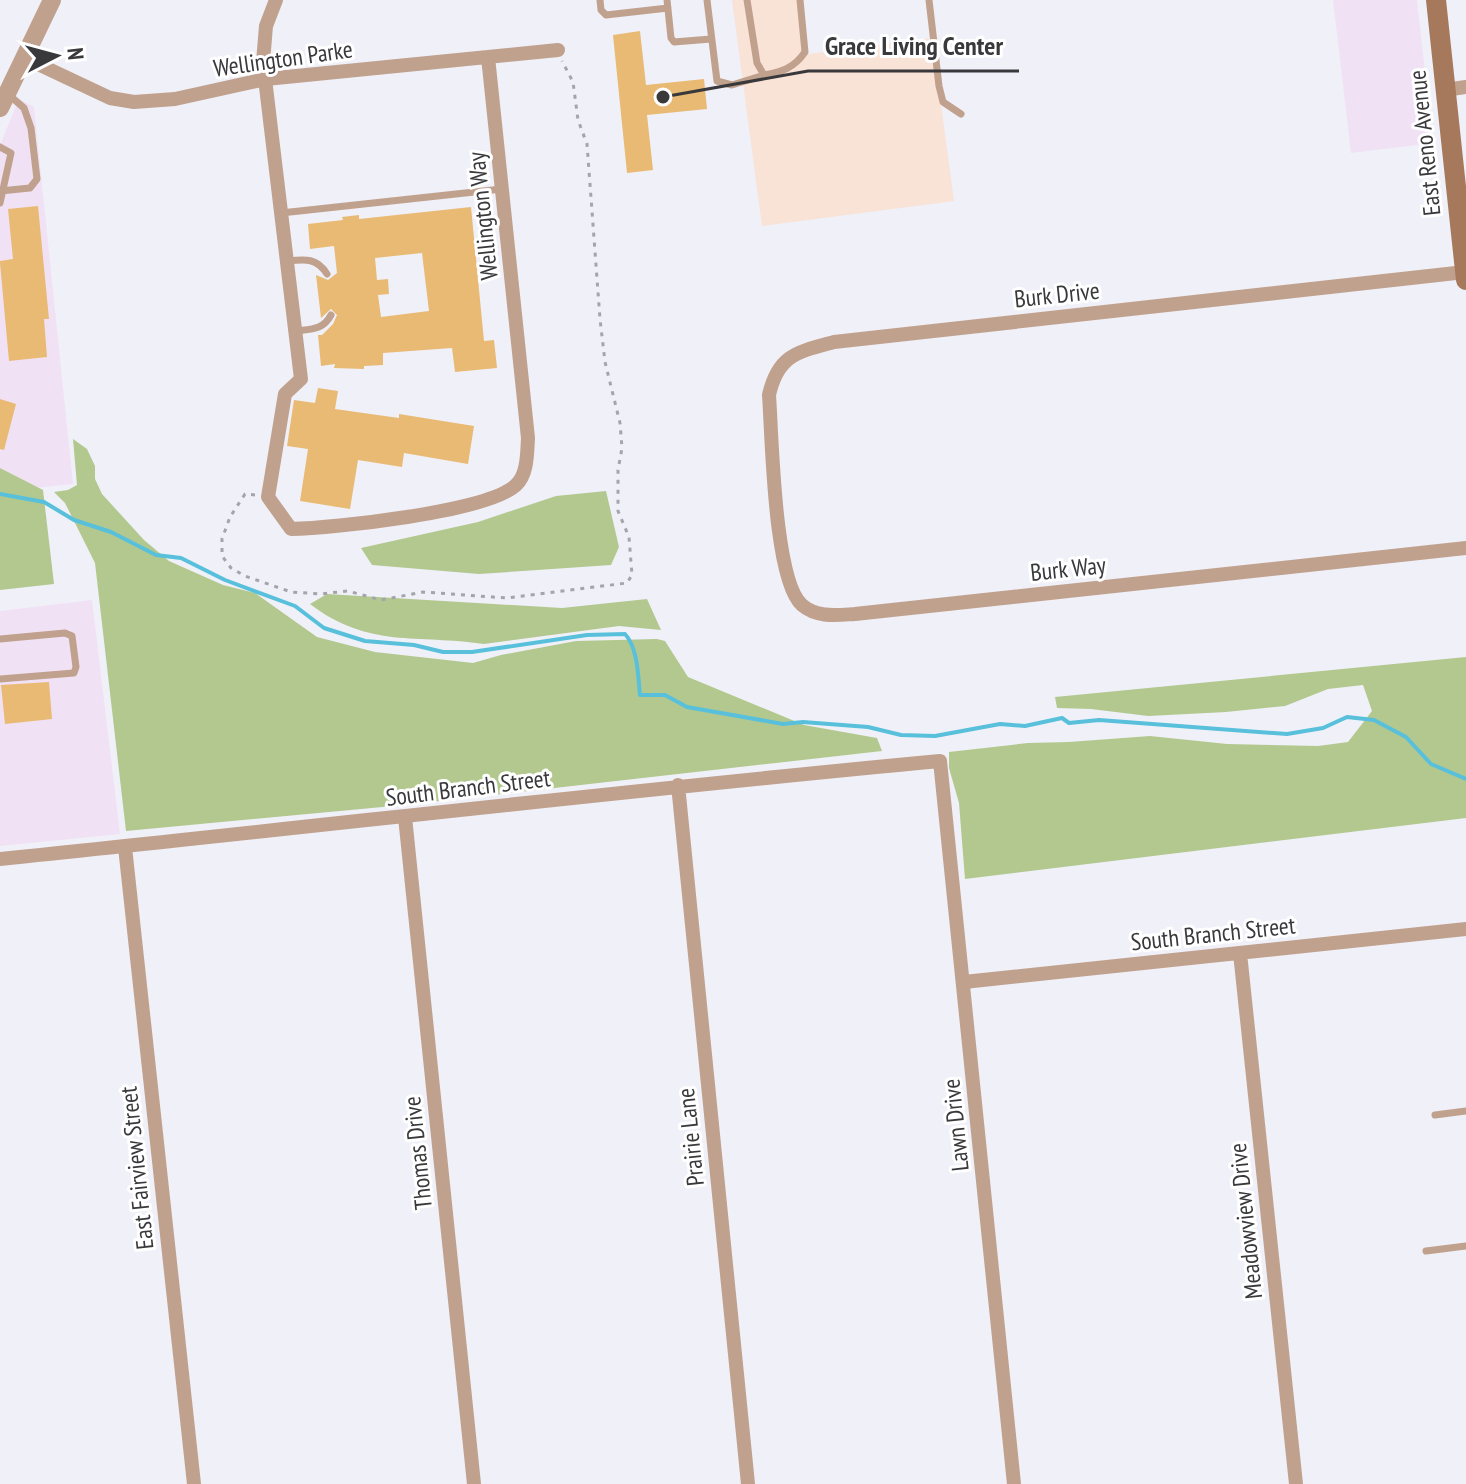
<svg xmlns="http://www.w3.org/2000/svg" width="1466" height="1484" font-family="'PT Sans Narrow',sans-serif">
	<rect width="100%" height="100%" fill="#f0f0f8"/>
	<path fill="#f1e1f4" d="M1333,0H1417L1433,143L1351,153Z
		M19,99L34,107L73,484L34,488L0,468V145Z
		M92,600L120,834L0,846V611Z"/>
	<path fill="#f9e2d6" d="M732,0H800L808,54L932,38L954,201L762,226Z"/>
	<path fill="#b2c88f" d="M73,439L87,449L95,466V479L102,494L144,540L169,561L223,585L255,593L317,637L375,652L473,663L501,655L576,641L657,639L665,641L688,677L804,725L877,738L882,751L404,805L126,831L95,563L65,503L54,492L68,490L77,485Z
		M0,468L43,490L54,584L0,590Z
		M606,491L619,547L611,565L479,574L372,565L361,548L478,522L556,496Z
		M327,594L562,608L647,599L661,630L619,626L484,644C417,634 369,649 310,604Z
		M1466,657V818L965,879L959,803L949,768V752L1028,743L1069,742L1150,736L1227,744L1318,746L1348,742L1372,711L1363,685L1328,689L1285,706L1226,712L1148,716L1091,709L1057,708L1055,697Z"/>
	<g fill="none" stroke-linecap="round" stroke-linejoin="round">
		<path stroke="#58c0db" stroke-width="4" d="M0,494L44,502L74,520L111,532L156,555L181,558L225,580L295,606L324,628L365,641L414,645L443,652H472L587,635L625,634C638,648 638,676 640,695H665L687,707L783,724L803,722L868,727L901,735L935,736L1000,724L1025,726L1062,718L1069,723L1099,720L1287,734L1323,728L1347,717L1374,720L1406,737L1431,764L1466,779"/>
	</g>
	<path fill="#e9ba74" fill-rule="evenodd" d="M640,31L646,85L704,79L707,109L647,115L653,170L627,173L613,35Z
		M38,206L49,319H44L47,357L9,361L0,263V261L13,259L8,209Z
		M471,207L484,341L494,340L497,368L455,372L452,348L383,353V365L364,366V369L334,368L335,364L321,366L318,335H322L333,324L337,315L331,309L321,318L316,275L328,280L337,273L334,246L310,249L308,224L343,220L342,217L359,215V219ZM422,253L429,311L381,317L378,295L389,294L388,279L377,280L375,258Z
		M318,388L338,391L335,409L399,418V414L474,426L468,464L404,453L402,467L358,460L350,509L300,501L308,449L287,446L294,400L315,403Z
		M0,399L16,404L4,450L0,449Z
		M49,682L52,719L5,724L1,685Z"/>
	<g fill="none" stroke-linecap="round" stroke-linejoin="round">
		<path stroke="#a4a4aa" stroke-width="3" stroke-dasharray="4 6" stroke-linecap="butt" d="M255,495L245,494L230,517L222,539V556L231,568L245,576L291,592L320,594L348,591L381,600L423,592L507,598L627,583L632,575L629,537L618,511V470L622,448L620,423L605,362L600,319L587,144L578,120L573,82L562,61"/>
		<path stroke="#c0a18d" stroke-width="7" d="M600,0L601,10L606,15L668,8
			M667,0L671,38L674,42L711,39
			M707,0L717,81L732,85L764,75
			M747,0L757,63L764,75C782,72 794,68 805,52L800,0
			M929,0L939,86L943,102L961,114
			M0,147L11,153L0,203
			M0,191L30,188L37,179L31,128L24,108L9,95
			M281,213L502,189
			M288,261C306,259 317,258 327,274
			M296,331C312,329 323,330 331,315
			M0,639L65,633L72,636L76,667L74,673L0,679
			M1435,1115L1466,1111
			M1426,1251L1466,1246"/>
		<path stroke="#c0a18d" stroke-width="14" d="M276,0L266,26L263,62L301,379L285,394L268,497L291,529C333,528 488,512 516,485C528,474 527,452 528,438L488,57
			M23,57L110,98L134,102L175,99L266,79L558,50
			M1445,90L1466,87
			M1465,272L834,342C797,352 778,355 769,395C772,436 774,581 802,605C817,618 837,615 855,614L1466,548
			M678,785L748,1484
			M405,817L474,1484
			M125,847L194,1484
			M0,859C314,827 627,790 940,761L1014,1484
			M1240,953L1296,1484
			M964,982L1466,929"/>
		<path stroke="#c0a18d" stroke-width="18" d="M0,108L52,0"/>
		<path stroke="#a6795c" stroke-width="20" d="M1436,0L1466,280"/>
	</g>
	<g text-anchor="middle" stroke-width="6" stroke-linejoin="round" paint-order="stroke">
		<g font-size="24" fill="#39393c" stroke="#fff">
			<text transform="translate(283 59) rotate(-8)" y="8">Wellington Parke</text>
			<text transform="translate(1425 143) rotate(-96)" y="8">East Reno Avenue</text>
			<text transform="translate(483 216) rotate(-96)" y="8">Wellington Way</text>
			<text transform="translate(1057 295) rotate(-6)" y="8">Burk Drive</text>
			<text transform="translate(1068 569) rotate(-6)" y="8">Burk Way</text>
			<text transform="translate(468 788) rotate(-7)" y="8">South Branch Street</text>
			<text transform="translate(1213 934) rotate(-6)" y="8">South Branch Street</text>
			<text transform="translate(956 1125) rotate(-96)" y="8">Lawn Drive</text>
			<text transform="translate(691 1137) rotate(-96)" y="8">Prairie Lane</text>
			<text transform="translate(418 1153) rotate(-96)" y="8">Thomas Drive</text>
			<text transform="translate(137 1168) rotate(-96)" y="8">East Fairview Street</text>
			<text transform="translate(1246 1221) rotate(-96)" y="8">Meadowview Drive</text>
		</g>
	</g>
	<path fill="none" stroke="#39393c" stroke-width="3" d="M663 97L808 71H1019"/>
	<circle fill="#39393c" stroke="#fff" stroke-width="3" cx="663" cy="97" r="8"/>
	<g font-size="26" text-anchor="middle" font-weight="bold" fill="#39393c" stroke="#fff" stroke-width="6" stroke-linejoin="round" paint-order="stroke">
		<text x="914" y="55">Grace Living Center</text>
	</g>
	<g transform="translate(56 56) rotate(84)" stroke="#ffffff" stroke-width="6" paint-order="stroke">
	<path d="M0-6L14 30L0 20L-14 30Z" fill="#39393c"/>
	<text y="-12" font-size="22" font-weight="bold" text-anchor="middle" fill="#39393c">N</text>
	</g>
</svg>
